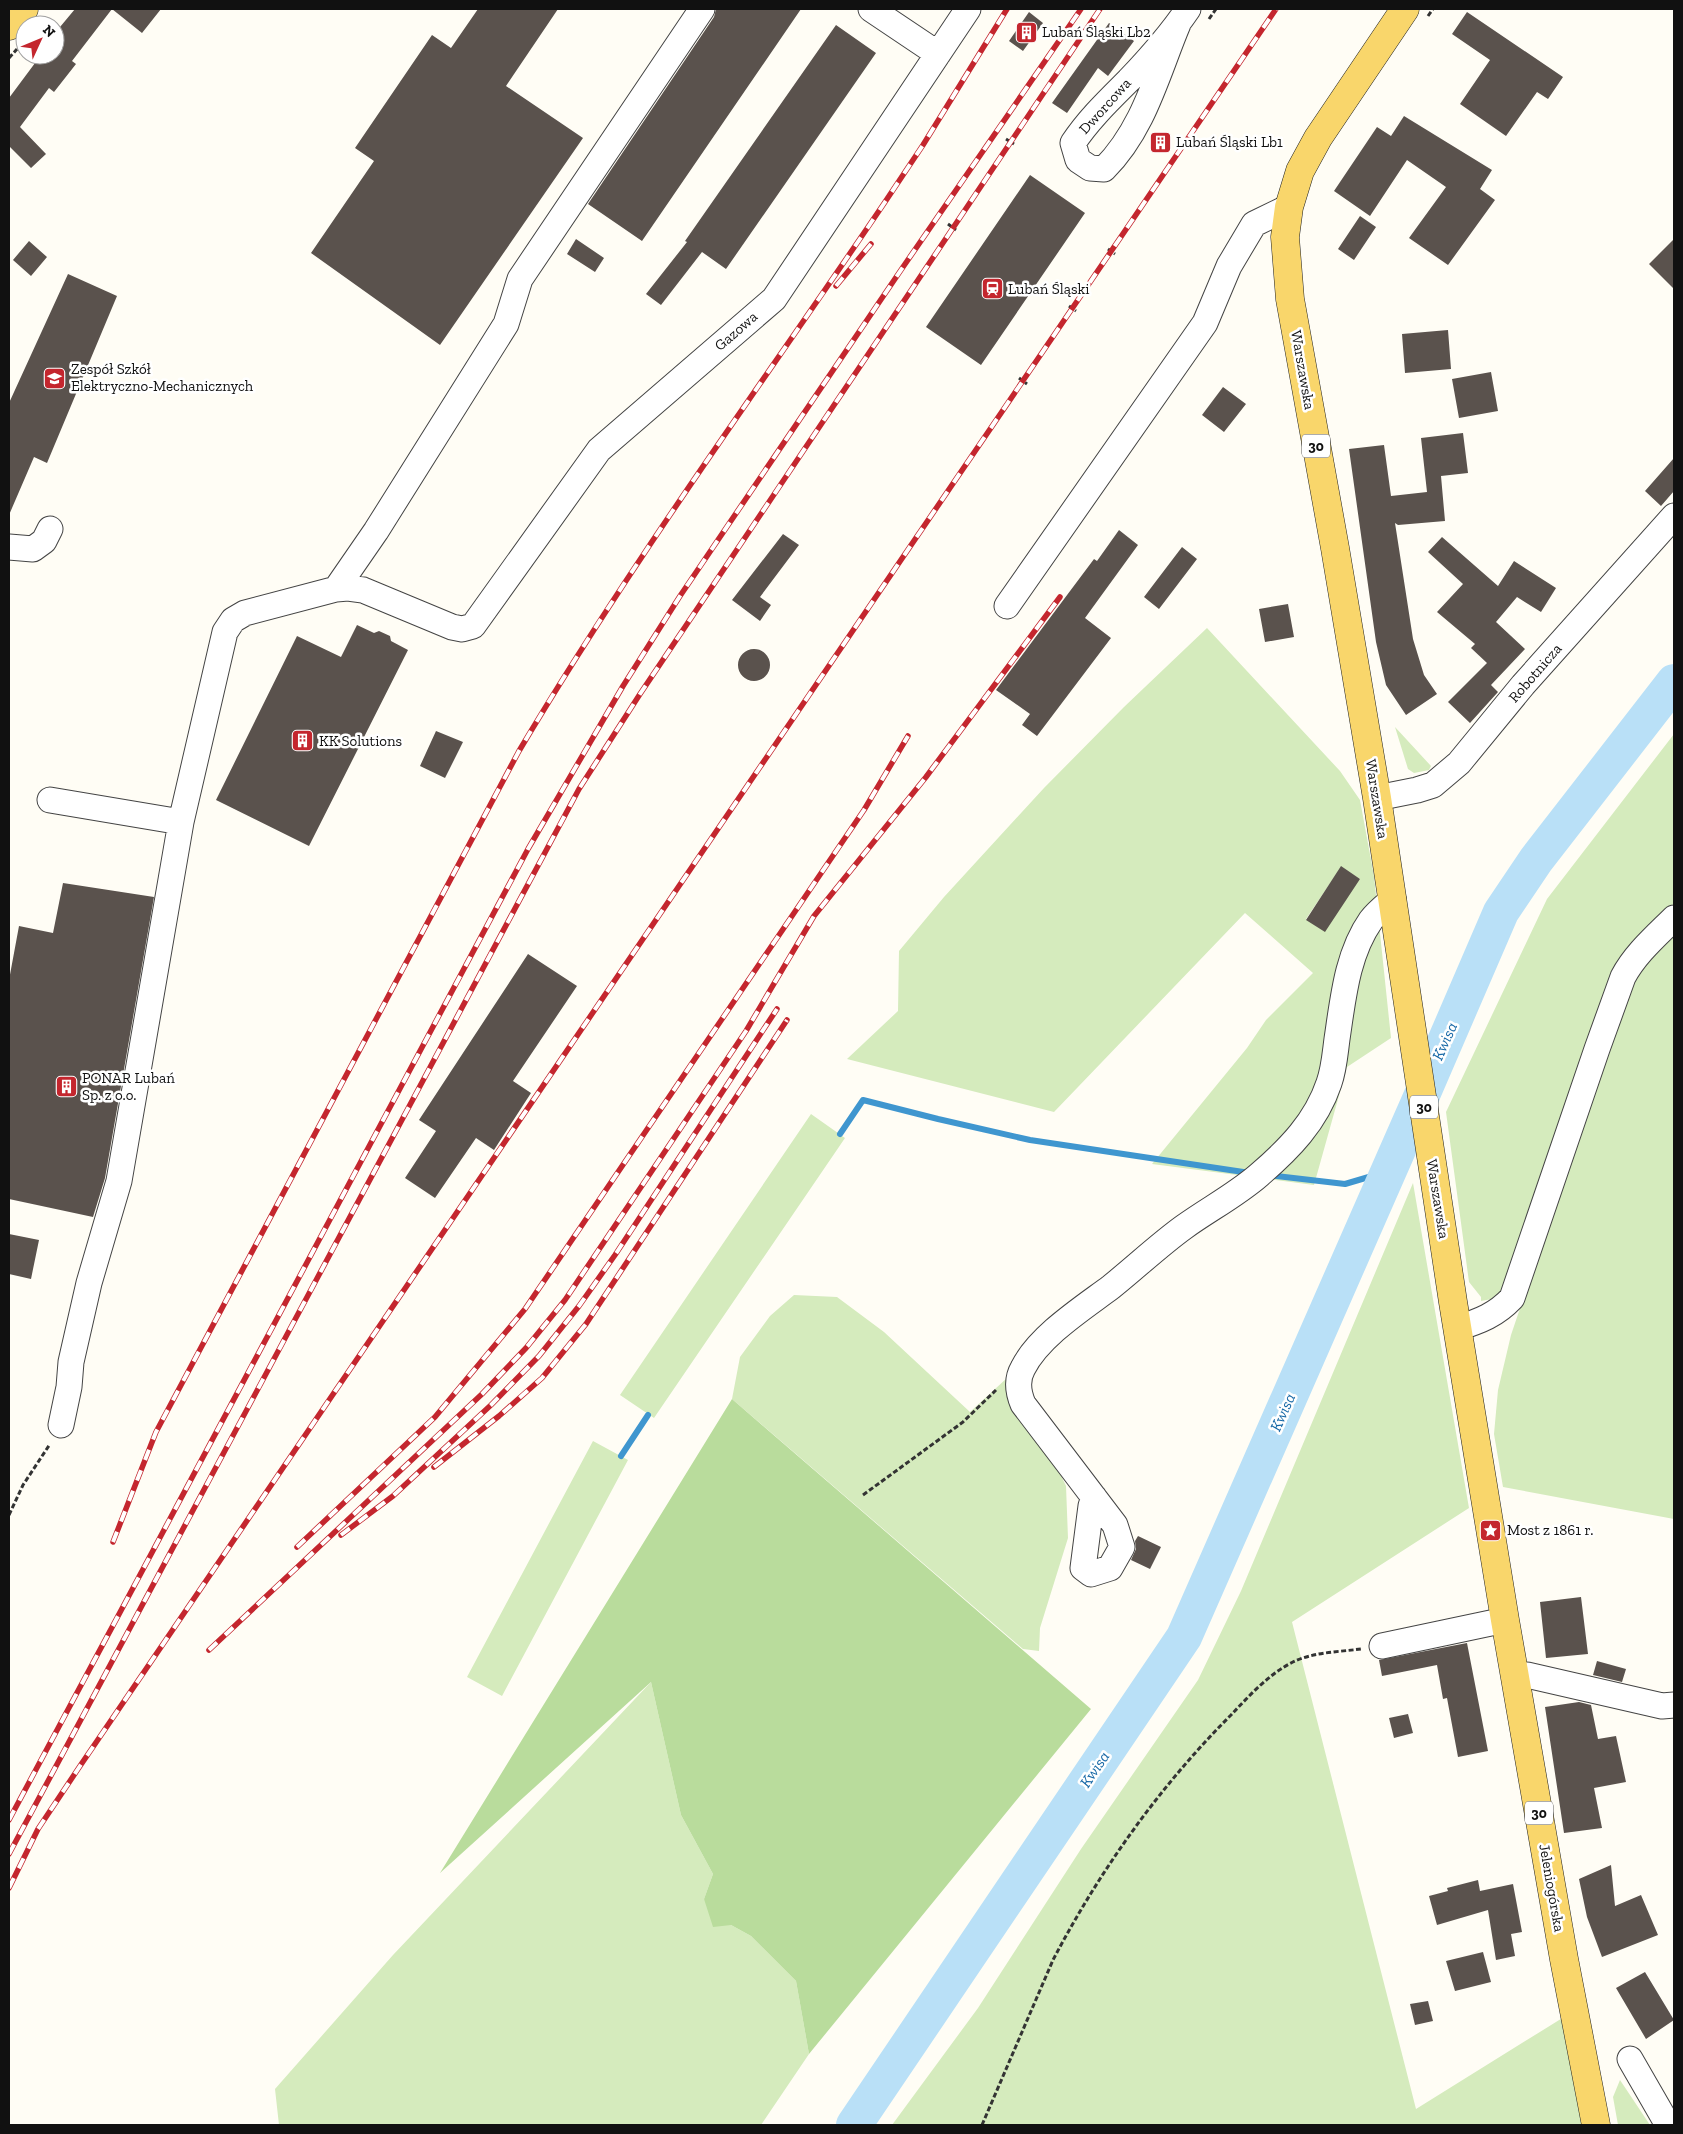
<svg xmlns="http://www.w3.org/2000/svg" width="1683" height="2134" font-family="'Zilla Slab',serif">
	<rect width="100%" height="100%" fill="#fffdf5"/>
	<path fill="#d5ebbd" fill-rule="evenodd" d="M1207,628L1340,771L1360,800L1374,876L1391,1038L1347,1067L1314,1185L1152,1164L1247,1048L1266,1020L1313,973L1245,913L1054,1112L847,1059L898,1011L899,951L944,897L1044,788L1124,707ZM1341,867L1360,879L1306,920V919Z
		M1395,727L1431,766L1429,770L1414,773L1408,769Z
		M1674,734V903L1625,953L1503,1292L1492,1299L1481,1301V1297L1469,1282L1446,1112L1547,899Z
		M1674,933V1519L1503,1487L1494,1434L1498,1390L1511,1335L1611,1038L1636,976Z
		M811,1114L845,1138L654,1418L620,1395Z
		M1413,1183L1469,1508L1292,1622L1416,2109L1564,2017L1584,2125H892L978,2008L1081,1849L1198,1680L1241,1591Z
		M794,1295L837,1297L884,1332L970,1412L1007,1378L1047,1446L1066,1486L1068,1538L1040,1628L1039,1651L1023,1649L732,1399L740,1357L770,1316Z
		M593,1441L628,1460L502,1696L467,1677Z
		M651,1682L681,1815L713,1874L704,1899L731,1925L751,1936L796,1981L809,2054L761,2125H279L275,2089L393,1955Z
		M1620,2080L1650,2125H1618L1613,2097Z"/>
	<path fill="#b9dc9c" d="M732,1399L1091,1709L809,2054L796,1981L751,1936L731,1925L713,1927L704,1899L713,1874L681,1815L651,1682L440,1873Z"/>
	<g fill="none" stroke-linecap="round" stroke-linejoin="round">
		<path stroke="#3f96cf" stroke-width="6" d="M840,1134L863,1100L938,1119L1030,1140L1250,1173
			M1268,1175L1345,1184L1389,1171
			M621,1456L648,1415"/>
		<path stroke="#b9e0f7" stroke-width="36" d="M854,2125L1184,1637L1422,1095L1501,912L1536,860L1674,682"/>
	</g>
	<path fill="#5a524d" d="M75,9H161L142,33L112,9L72,61L76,64L54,92L49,88L20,127L46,154L31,168L9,146V98L41,55H55V33Z
		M478,9H558L506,86L583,138L440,345L311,253L374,161L355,148L432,35L451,48Z
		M716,9H801L642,241L588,204L714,17Z
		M1029,12L1043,23L1023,51L1009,41Z
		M1467,12L1563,77L1548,99L1537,92L1506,136L1460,104L1490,60L1452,34Z
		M1109,23L1134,41L1108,76L1098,68L1067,113L1052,103Z
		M836,25L876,53L726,269L702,252L661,305L646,294L687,242L685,241Z
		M1404,116L1492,170L1480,189L1495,200L1448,265L1409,238L1446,187L1407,160L1370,216L1334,191L1377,127L1391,136Z
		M1030,175L1085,213L981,365L926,327Z
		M1360,216L1376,227L1354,260L1338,249Z
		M576,239L604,258L595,272L567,254Z
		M1674,239V289L1649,264Z
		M29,241L47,257L31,276L13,260Z
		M68,274L117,296L47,463L34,457L9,515V403Z
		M1448,330L1451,369L1405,373L1402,334Z
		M1491,372L1498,411L1459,418L1452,379Z
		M1223,387L1246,404L1224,432L1202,415Z
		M1463,433L1468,473L1441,476L1445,521L1398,525L1395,523L1413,639L1424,675L1437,694L1406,715L1386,685L1376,642L1349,449L1384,445L1391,496L1427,492L1421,438Z
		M1674,458V491L1661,506L1645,491Z
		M1119,530L1138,545L1085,618L1111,638L1037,736L1022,725L1030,714L996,690L1094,559L1097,561Z
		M783,534L799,545L760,597L771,605L760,621L732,600Z
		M1442,537L1498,586L1514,561L1556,588L1541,612L1517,597L1496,622L1525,649L1491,685L1498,692L1470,723L1448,702L1487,663L1471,648L1475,644L1437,612L1463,584L1428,552Z
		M1182,547L1197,559L1159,609L1144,597Z
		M1288,604L1294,637L1265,642L1259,609Z
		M357,625L374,633L379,631L390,636L391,641L408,650L309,846L216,800L297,636L341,657Z
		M738 665a16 16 0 1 1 32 0a16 16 0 1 1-32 0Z
		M436,731L463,742L445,778L420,766Z
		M1341,866L1360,879L1325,932L1306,920Z
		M63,883L154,897L105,1178L93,1217L9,1199V980L19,926L53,933Z
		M528,954L577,986L513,1081L531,1093L494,1150L476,1138L435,1198L405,1178L436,1131L419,1120Z
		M9,1234L39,1240L31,1279L9,1274Z
		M1138,1536L1161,1547L1150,1569L1131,1560L1136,1549L1135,1541Z
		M1581,1597L1588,1654L1546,1658L1540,1602Z
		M1467,1643L1488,1751L1458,1757L1447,1698L1443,1699L1437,1665L1382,1676L1379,1660Z
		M1597,1661L1626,1669L1622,1682L1593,1675Z
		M1579,1702L1591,1705L1598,1739L1616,1736L1626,1782L1594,1788L1602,1828L1564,1833L1545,1707Z
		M1408,1714L1413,1733L1394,1738L1389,1718Z
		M1611,1865L1615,1906L1641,1895L1658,1935L1602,1957L1587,1917L1579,1879Z
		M1478,1880L1480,1891L1513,1884L1522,1932L1511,1934L1515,1956L1496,1960L1488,1910L1437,1925L1429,1896L1448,1891L1447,1888Z
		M1483,1952L1491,1982L1455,1991L1446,1961Z
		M1645,1972L1674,2020L1646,2039L1616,1988Z
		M1428,2001L1433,2021L1415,2025L1410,2004Z"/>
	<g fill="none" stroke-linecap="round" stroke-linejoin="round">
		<defs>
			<path id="minor" d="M871,9L938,54
				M1178,24C1157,74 1144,129 1104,169L1090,168L1078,160L1073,143C1089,119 1109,100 1129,80C1150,58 1171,34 1188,9
				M9,547L33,549L44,541L50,529
				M336,589L376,531L506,324L520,279L702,9
				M1007,606L1205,323L1229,266L1254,224L1289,207
				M1377,798L1417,790L1433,785L1459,763L1523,685L1674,516
				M50,800L181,822L225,632L233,620L245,613L336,589L348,588L363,590L452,627L462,629L473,626L599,450L774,299L968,9
				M1458,1328C1480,1321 1496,1315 1512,1298L1597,1049L1623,977C1635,954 1656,936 1674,918
				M61,1425L69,1387L71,1362L89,1283L119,1181L181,822
				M1094,1497L1091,1506L1083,1568L1091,1574L1110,1568L1122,1547L1115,1525L1023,1404C1018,1392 1016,1380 1023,1368C1039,1336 1083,1308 1111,1287C1136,1267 1159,1245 1184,1227C1209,1209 1236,1195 1259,1175C1289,1149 1316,1122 1329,1083C1334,1069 1335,1054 1337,1039C1343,999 1347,954 1371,920C1377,912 1386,905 1393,899
				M1382,1646L1505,1620
				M1515,1676L1527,1675L1662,1706L1674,1705
				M1630,2059L1668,2125"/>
			<path id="major" d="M1405,9L1318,138L1300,171L1289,207L1285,237L1290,299L1335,548L1377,798L1453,1302L1505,1620L1564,1959L1596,2125
				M9,26L24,9"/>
		</defs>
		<use href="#minor" stroke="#444" stroke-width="27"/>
		<use href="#major" stroke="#222" stroke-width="29"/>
		<path stroke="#333" stroke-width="3" stroke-dasharray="5 2.5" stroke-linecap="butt" d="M1428,16L1433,9
			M1209,19L1216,9
			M9,58L17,49
			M1006,139L1014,144
			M948,224L956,230
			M1108,249L1115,254
			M1069,306L1076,311
			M1019,378L1027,384
			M863,1495L963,1422L996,1390
			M9,1515L23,1485L50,1444
			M982,2125L1053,1960C1100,1870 1160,1786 1231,1715C1249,1696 1268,1675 1291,1663C1312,1652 1338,1652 1361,1649"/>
		<use href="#minor" stroke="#fff" stroke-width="25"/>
		<use href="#major" stroke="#f9d66b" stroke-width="28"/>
		<defs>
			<path id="rail" d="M836,286L871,244
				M434,1467L499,1416L542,1378L586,1324L787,1020
				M341,1535L393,1496L491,1405L539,1356L579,1306L615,1255L777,1009
				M113,1542L156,1432L519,751C631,562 762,384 885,202L923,145L1007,9
				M297,1547L435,1417L525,1309L864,810L908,736
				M209,1650L482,1394L526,1348L565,1300L746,1031L814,916L926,777L1060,597
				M9,1820L528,849L623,686L680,596L903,267L1081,9
				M9,1854L579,789L640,694L1100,9
				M9,1888L38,1829L80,1766L1276,9"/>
		</defs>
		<use href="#rail" stroke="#c4262e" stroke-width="5.5"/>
		<use href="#rail" stroke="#fff" stroke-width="4" stroke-dasharray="11" stroke-linecap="butt"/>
	</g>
	<defs>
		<symbol id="building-square" viewBox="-11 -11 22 22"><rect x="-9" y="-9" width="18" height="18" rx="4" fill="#c4262e" stroke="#fff"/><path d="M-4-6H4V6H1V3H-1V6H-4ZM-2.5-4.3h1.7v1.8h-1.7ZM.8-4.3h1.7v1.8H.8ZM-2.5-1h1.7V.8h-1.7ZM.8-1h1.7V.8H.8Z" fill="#fff"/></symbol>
		<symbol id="station-square" viewBox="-11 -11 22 22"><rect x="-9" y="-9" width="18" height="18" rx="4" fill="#c4262e" stroke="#fff"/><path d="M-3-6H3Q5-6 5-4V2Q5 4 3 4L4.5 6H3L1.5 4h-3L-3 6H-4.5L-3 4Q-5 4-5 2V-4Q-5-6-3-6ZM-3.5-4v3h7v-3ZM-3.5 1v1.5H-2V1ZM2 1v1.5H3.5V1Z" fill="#fff"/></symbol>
		<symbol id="school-square" viewBox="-11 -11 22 22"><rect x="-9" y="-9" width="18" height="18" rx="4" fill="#c4262e" stroke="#fff"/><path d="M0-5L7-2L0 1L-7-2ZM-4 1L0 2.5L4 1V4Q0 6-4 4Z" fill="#fff"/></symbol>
		<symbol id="sight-square" viewBox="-11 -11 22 22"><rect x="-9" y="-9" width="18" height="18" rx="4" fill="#c4262e" stroke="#fff"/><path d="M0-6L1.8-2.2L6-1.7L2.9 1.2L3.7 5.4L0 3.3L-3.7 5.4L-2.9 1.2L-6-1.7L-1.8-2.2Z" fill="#fff"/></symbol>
	</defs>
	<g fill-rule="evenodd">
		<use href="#building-square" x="1014" y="20" width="25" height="25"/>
		<use href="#building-square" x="1148" y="130" width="25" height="25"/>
		<use href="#station-square" x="980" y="276" width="25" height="25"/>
		<use href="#school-square" x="42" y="366" width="25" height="25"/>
		<use href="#building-square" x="290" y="728" width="25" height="25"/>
		<use href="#building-square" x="54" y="1074" width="25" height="25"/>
		<use href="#sight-square" x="1478" y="1518" width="25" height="25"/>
	</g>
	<g text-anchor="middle" stroke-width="5" stroke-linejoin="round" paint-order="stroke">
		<g fill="#fff" stroke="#585858" stroke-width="1">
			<rect x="1302" y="434.5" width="28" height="23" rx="4"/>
			<rect x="1410" y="1095.5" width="28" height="23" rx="4"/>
			<rect x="1525" y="1801.5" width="28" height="23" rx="4"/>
		</g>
		<g font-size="14" font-weight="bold" fill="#111">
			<text x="1316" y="451">30</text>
			<text x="1424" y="1112">30</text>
			<text x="1539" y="1818">30</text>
		</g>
		<g font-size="15" fill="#111" stroke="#fff" text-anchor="start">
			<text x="1042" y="37">Lubań Śląski Lb2</text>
			<text x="1176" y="147">Lubań Śląski Lb1</text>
			<text x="1008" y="294">Lubań Śląski</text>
			<text x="71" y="374">Zespół Szkół<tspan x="71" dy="17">Elektryczno-Mechanicznych</tspan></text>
			<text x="319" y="746">KK Solutions</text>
			<text x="82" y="1083">PONAR Lubań<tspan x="82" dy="17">Sp. z o.o.</tspan></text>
			<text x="1507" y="1535">Most z 1861 r.</text>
		</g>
		<g font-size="15" fill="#111" stroke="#fff">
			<text transform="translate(1105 106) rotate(-48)" y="5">Dworcowa</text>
			<text transform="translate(736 331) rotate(-41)" y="5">Gazowa</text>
			<text transform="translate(1303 370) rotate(80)" y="5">Warszawska</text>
			<text transform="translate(1535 673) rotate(-49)" y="5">Robotnicza</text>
			<text transform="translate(1377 799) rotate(81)" y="5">Warszawska</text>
			<text transform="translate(1438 1199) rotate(81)" y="5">Warszawska</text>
			<text transform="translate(1552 1888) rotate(80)" y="5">Jeleniogórska</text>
		</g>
		<g font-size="16" font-style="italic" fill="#1768a6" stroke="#fff">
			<text transform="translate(1444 1041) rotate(-66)" y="6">Kwisa</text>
			<text transform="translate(1282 1412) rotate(-66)" y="6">Kwisa</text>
			<text transform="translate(1094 1769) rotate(-56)" y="6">Kwisa</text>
		</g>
	</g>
	<rect width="1683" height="2134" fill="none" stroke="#111111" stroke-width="20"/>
	<g transform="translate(40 40) rotate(46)"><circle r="24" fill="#ffffff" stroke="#a0a0a0"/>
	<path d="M0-4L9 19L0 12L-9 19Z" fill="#c4262e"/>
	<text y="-8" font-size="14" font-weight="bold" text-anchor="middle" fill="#111111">N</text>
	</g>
</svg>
